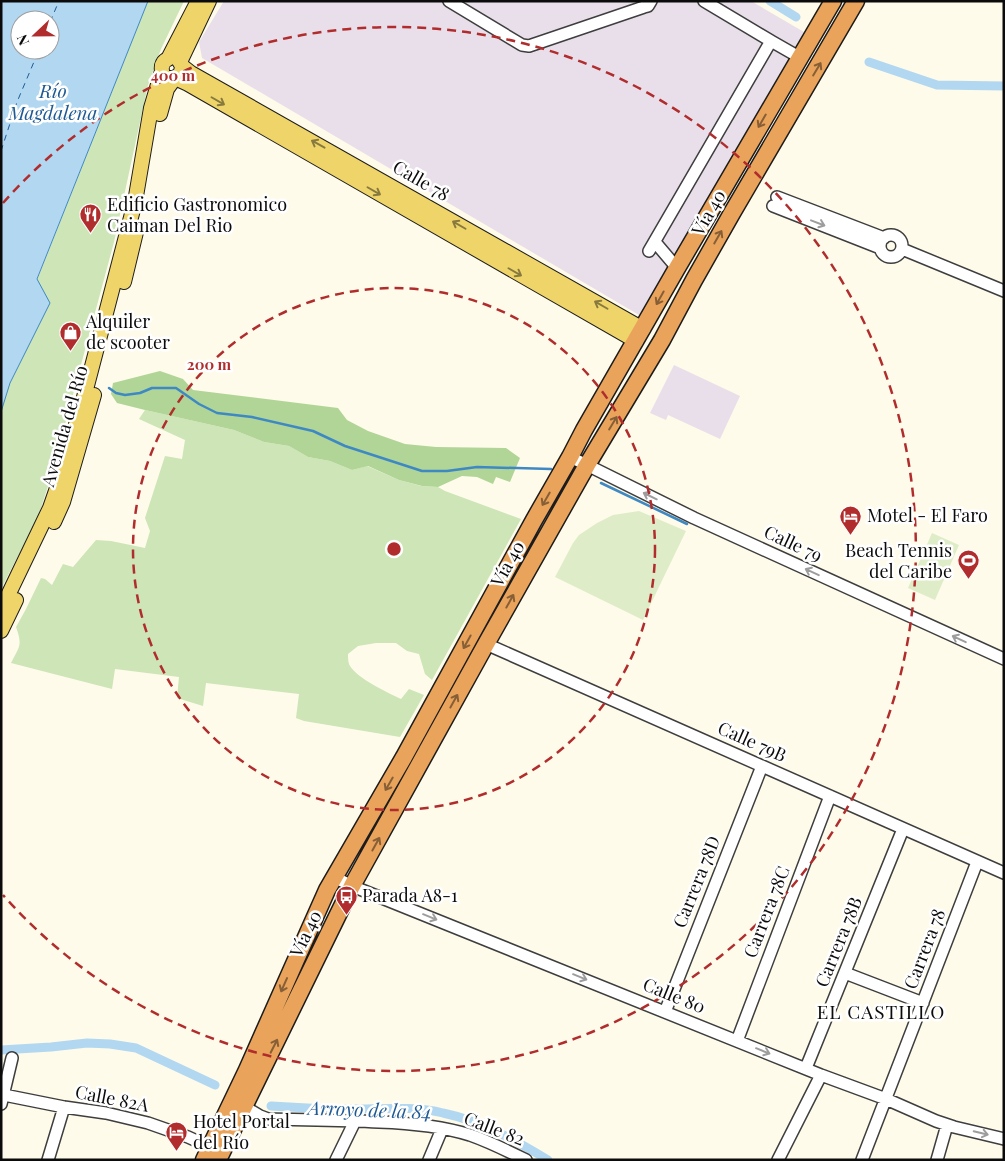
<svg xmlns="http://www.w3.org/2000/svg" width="1005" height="1161" font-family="'Playfair Display',serif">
	<rect width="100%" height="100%" fill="#fefbea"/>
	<path fill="#e9dfea" d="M224,1H751L804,32L639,315L202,58L199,42Z
		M674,365L740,396L720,439L668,415L666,420L650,413Z"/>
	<path fill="#cde5b7" d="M148,1H184L161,49L148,85L114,242L50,480L38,517L1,589V412L10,383L22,359L37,280Z
		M145,410L234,430L264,442L289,446L308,457L330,461L352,470L367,466L399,480L421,486L438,487L445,491L521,519L432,680L425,674L419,654L407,651L396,643H376L358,646L348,654C348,657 348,663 350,666C357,678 388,693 401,699L409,689L424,695L400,737L304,721L296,718L299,694L206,683L203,706L177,698L179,677L115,669L112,689L11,663C19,647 23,646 16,627L26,609L41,578L45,579L52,585L63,564L73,567L96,540L111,541L145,548L150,531L145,518L165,456L182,459L185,440L139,419Z"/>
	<path fill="#b0d597" d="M160,371L183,379L193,390L338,408L347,420L368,431L405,444L436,447L506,448L520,458L510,482L496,477L493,484L477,477L462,476L438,487L422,486L399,480L368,466L352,470L330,461L308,457L289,446L264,442L234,430L145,410L117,403L111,394L113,383Z"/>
	<path fill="#deedc8" d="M639,511L686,531L643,620L555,577L573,543L579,535L597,523L613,515Z
		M932,533L959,545L935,600L908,588Z"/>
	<path fill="#b2d7f1" stroke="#3e88c3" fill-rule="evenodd" d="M1,1H148L37,279L50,303L10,383L1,412ZM20,20H50V50H20Z"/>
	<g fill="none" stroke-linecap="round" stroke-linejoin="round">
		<path stroke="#3e88c3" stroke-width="2.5" d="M109,388L116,393L125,395L140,393L152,388H176L199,404L217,413L252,417L313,431L345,446L422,471H447L477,467L551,469
			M601,483L687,524"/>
		<path stroke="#b2d7f1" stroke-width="9" d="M770,1L796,17
			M869,62L937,85L1004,86
			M1,1050L51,1047L87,1043L110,1044L136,1048L215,1085
			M271,1106C298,1108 325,1109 352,1109C382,1109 414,1106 443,1113C481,1121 515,1140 548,1160"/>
		<path stroke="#1e5a93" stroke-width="1" stroke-dasharray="6 5" stroke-linecap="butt" d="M50,22L59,1
			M1,151L17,102L39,50"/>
		<defs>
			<path id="minor" d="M449,1L522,45L529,46L644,7L648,6L651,1
				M771,41L799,57
				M777,197L884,238
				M773,206L880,248
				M880 246a11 11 0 1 1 22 0a11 11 0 1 1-22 0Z
				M655,242L677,268
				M902,249L1004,291
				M649,251L771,41L704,1
				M570,457L587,465L694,518L1004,659
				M486,644L1004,873
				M334,877L352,886L821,1075L886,1099L936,1121L954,1127L1004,1139
				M845,973L923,1003
				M665,1012L762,766
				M737,1041L830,796
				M806,1068L903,829
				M4,1095L64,1107L106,1113L148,1123L188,1137L210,1147
				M1,1104L12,1058
				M243,1106L260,1116L268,1119C305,1120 342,1120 379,1122C409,1123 441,1126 470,1135C490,1142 508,1151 526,1160
				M48,1160L64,1107
				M336,1160L355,1121
				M429,1160L442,1129
				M778,1160L821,1075
				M862,1160L977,862
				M937,1160L947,1125"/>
			<path id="major" d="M179,61L182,66L191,73L643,329
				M180,62L209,1
				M169,78H175L188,84L636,341
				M160,114L167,89L175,78L181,73L182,66
				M124,282L137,228
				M54,522L63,502L94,395
				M1,610L50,508L57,488L83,401L135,202L151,108L162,71C161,65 163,61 168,59L198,1
				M1,631L16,600"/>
			<path id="highway" d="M204,1160L247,1070L327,890L404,757L534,520L570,457L584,430L677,268L833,1
				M218,1160L352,886L486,644L587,465L662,340L694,280L732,213L856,1"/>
		</defs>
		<use href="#minor" stroke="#3e3e3e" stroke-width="14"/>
		<use href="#major" stroke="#1c1c1c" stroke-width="16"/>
		<use href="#highway" stroke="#1c1c1c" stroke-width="19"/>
		<use href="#minor" stroke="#fff" stroke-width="11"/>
		<use href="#major" stroke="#efd569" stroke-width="14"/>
		<use href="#highway" stroke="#eaa35b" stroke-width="16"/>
	</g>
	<defs><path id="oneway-shaft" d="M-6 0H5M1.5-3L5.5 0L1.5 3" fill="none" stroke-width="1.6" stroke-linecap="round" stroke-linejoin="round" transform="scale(1.25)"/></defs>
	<g stroke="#865f37">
		<use href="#oneway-shaft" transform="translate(817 69) rotate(-59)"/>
		<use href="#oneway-shaft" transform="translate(762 121) rotate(120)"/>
		<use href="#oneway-shaft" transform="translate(718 237) rotate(-60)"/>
		<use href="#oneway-shaft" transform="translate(660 298) rotate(119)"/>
		<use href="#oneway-shaft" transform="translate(613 423) rotate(-59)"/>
		<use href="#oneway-shaft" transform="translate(546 499) rotate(120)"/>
		<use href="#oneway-shaft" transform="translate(510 601) rotate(-61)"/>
		<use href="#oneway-shaft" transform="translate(467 642) rotate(119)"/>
		<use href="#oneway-shaft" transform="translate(454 701) rotate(-61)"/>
		<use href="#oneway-shaft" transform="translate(389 784) rotate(120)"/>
		<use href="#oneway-shaft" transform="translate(376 844) rotate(-61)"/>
		<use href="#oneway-shaft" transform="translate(284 985) rotate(114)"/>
		<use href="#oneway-shaft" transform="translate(274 1046) rotate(-63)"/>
	</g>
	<g stroke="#887a3f">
		<use href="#oneway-shaft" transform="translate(218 101) rotate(30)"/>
		<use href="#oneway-shaft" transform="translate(318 144) rotate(-151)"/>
		<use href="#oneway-shaft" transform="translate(374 191) rotate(30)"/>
		<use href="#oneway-shaft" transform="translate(459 225) rotate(-150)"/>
		<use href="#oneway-shaft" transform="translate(515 272) rotate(30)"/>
		<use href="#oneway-shaft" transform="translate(601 305) rotate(-150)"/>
	</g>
	<g stroke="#9d9d9d">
		<use href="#oneway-shaft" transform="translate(818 223) rotate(21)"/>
		<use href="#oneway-shaft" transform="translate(650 496) rotate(-154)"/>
		<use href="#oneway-shaft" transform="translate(812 572) rotate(-155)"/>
		<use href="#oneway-shaft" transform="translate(959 639) rotate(-155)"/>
		<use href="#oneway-shaft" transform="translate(430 917) rotate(22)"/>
		<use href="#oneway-shaft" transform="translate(580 977) rotate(22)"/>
		<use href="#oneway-shaft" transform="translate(763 1051) rotate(22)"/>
		<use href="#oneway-shaft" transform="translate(981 1133) rotate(14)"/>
	</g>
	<g fill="none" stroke="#b12d2d" stroke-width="2.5" stroke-dasharray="9 6">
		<circle cx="394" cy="549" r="261"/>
		<path d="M3 203A522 522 0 1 1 3 895"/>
	</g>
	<defs>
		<symbol id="restaurant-pin" viewBox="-11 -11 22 30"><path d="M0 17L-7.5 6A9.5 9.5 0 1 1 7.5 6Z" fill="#b12d2d" stroke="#fff"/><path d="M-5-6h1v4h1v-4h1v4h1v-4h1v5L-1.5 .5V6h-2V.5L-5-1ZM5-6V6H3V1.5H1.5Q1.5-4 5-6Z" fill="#fff"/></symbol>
		<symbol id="shop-pin" viewBox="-11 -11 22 30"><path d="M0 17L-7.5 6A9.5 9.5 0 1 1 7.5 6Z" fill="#b12d2d" stroke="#fff"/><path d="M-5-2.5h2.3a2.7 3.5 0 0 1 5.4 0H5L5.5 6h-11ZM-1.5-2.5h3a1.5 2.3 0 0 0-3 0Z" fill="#fff"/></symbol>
		<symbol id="hotel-pin" viewBox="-11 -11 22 30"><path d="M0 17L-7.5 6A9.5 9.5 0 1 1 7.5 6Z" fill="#b12d2d" stroke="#fff"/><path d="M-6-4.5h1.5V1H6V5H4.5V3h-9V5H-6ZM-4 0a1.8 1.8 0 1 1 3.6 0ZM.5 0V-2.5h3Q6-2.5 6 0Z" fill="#fff"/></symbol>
		<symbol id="stadium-pin" viewBox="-11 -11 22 30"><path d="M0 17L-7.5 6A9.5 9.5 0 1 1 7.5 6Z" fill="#b12d2d" stroke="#fff"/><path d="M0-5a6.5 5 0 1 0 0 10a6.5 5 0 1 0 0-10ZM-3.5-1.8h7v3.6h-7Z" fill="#fff"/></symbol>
		<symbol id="bus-pin" viewBox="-11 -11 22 30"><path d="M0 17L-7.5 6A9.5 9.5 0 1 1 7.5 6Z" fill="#b12d2d" stroke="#fff"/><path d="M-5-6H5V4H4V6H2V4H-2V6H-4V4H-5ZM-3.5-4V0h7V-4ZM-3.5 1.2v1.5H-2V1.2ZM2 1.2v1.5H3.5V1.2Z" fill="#fff"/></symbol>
	</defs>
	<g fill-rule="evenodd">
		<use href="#restaurant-pin" x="78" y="202" width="25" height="34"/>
		<use href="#shop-pin" x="58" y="320" width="25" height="34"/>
		<use href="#hotel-pin" x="838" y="504" width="25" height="34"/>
		<use href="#stadium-pin" x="956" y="548" width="25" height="34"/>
		<use href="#bus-pin" x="334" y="884" width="25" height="34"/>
		<use href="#hotel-pin" x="164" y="1120" width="25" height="34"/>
	</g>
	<g text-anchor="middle" stroke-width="5" stroke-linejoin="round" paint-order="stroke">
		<g font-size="18" fill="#0b0b0b" stroke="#fff">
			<text transform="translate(421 181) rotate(30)" y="6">Calle 78</text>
			<text transform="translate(709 213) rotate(-60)" y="6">Vía 40</text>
			<text transform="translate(65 426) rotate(-74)" y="6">Avenida del Río</text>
			<text transform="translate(793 544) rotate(25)" y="6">Calle 79</text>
			<text transform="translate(508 564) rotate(-61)" y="6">Vía 40</text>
			<text transform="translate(752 742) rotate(24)" y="6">Calle 79B</text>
			<text transform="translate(697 882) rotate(-68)" y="6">Carrera 78D</text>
			<text transform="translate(767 912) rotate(-69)" y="6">Carrera 78C</text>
			<text transform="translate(306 934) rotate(-64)" y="6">Vía 40</text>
			<text transform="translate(839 942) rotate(-68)" y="6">Carrera 78B</text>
			<text transform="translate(925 949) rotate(-69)" y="6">Carrera 78</text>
			<text transform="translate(674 996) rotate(22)" y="6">Calle 80</text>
			<text transform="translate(112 1099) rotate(11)" y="6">Calle 82A</text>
			<text transform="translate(494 1129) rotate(21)" y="6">Calle 82</text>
		</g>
		<g font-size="18" fill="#0b0b0b" stroke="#fff" text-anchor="start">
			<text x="107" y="211">Edificio Gastronomico<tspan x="107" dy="21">Caiman Del Rio</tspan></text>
			<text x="86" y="328">Alquiler<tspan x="86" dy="21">de scooter</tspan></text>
			<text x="867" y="522">Motel - El Faro</text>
			<text x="952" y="557" text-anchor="end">Beach Tennis<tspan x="952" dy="21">del Caribe</tspan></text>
			<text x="362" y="902">Parada A8-1</text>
			<text x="193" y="1128">Hotel Portal<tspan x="193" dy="21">del Río</tspan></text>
		</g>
		<g font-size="19" font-style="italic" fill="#1e5a93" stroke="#fff">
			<text x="53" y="98">Río<tspan x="53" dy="22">Magdalena</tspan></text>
			<text transform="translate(370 1110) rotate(2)" y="7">Arroyo de la 84</text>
		</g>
		<g font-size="19" letter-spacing="1" fill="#0b0b0b" stroke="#fff">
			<text x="881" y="1019">EL CASTILLO</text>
		</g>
	</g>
	<circle cx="394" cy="549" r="8" fill="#b12d2d" stroke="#fff" stroke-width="2.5"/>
	<g font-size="15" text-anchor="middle" font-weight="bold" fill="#b12d2d" stroke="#fff" stroke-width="5" stroke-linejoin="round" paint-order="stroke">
		<text x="173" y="81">400 m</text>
		<text x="209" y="370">200 m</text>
	</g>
	<rect width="1005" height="1161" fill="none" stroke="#0b0b0b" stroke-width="5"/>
	<g transform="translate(35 35) rotate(248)"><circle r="24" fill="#ffffff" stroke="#9d9d9d"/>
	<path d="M0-4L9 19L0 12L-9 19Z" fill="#b12d2d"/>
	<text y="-8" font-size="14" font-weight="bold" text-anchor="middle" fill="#0b0b0b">N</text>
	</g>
</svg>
